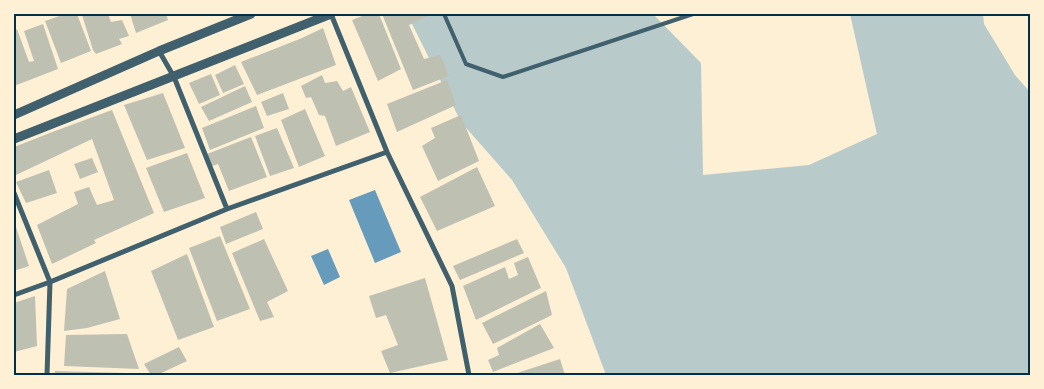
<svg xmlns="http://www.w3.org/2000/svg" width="1044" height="389" font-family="'Source Serif 4',serif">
	<rect width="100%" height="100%" fill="#fdf0d5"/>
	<path fill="#b9caca" d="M407,14H653L701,63L703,175L809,165L877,134L850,14H983L984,24L1015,75L1030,92V375H606L566,268L512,180L461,122Z"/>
	<path fill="#669bbc" d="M375,190L401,252L375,263L349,200Z
		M328,249L340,277L324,285L311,256Z"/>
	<path fill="#bec0b2" d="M65,14H77L91,51L61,63L45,21Z
		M85,14H108L111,22L122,20L129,36L119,39L122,44L96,54L93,50L82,15Z
		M130,14H166L168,20L136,33Z
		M367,14H379L401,69L378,81L352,20Z
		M382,14H427L428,16L409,25L424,59L440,55L449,76L413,90Z
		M43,24L58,69L14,86V31L17,29L29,62L34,61L24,31Z
		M323,28L336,65L257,95L241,62L302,38Z
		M235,65L244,84L223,93L215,75Z
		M211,74L220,95L199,104L189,83Z
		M322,75L325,83L337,81L343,91L351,87L370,132L336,146L325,116L319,115L311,97L306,98L301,86Z
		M447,80L456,105L397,132L387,104Z
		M245,86L252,102L209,121L201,107Z
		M163,93L185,148L147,160L124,105Z
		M283,93L289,109L267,116L261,102Z
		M256,106L264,128L210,150L202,128Z
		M305,109L325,156L299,167L281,120Z
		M112,110L154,213L94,240L96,243L52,264L37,225L78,204L74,192L89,187L97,205L114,200L92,139L14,176V147L55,131Z
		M461,115L479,161L438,181L422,146L435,138L431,128Z
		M277,128L294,168L270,176L255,136Z
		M251,137L267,177L229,191L218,164L212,166L207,154Z
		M187,153L205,198L164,212L146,168Z
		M92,158L98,172L80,179L74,164Z
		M477,167L495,206L437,231L420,197Z
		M49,170L57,193L26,203L16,182Z
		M256,212L263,229L226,244L220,227Z
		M14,221L29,266L14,271Z
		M220,236L250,309L217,321L189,248Z
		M264,239L288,291L267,302L274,317L260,321L232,253Z
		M517,239L524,253L460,280L453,266Z
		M187,254L214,327L178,340L151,271Z
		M528,257L541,288L476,320L463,286L505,267L509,279L518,275L514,263Z
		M105,271L120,319L87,328L64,331L67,289Z
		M425,278L448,360L390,373L381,351L398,345L386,315L376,318L369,296Z
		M546,291L552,315L493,344L482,323Z
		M35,296L37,346L14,352V303Z
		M540,324L554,348L493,372L488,360L499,355L497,348Z
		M127,334L139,369L64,366L66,335Z
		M179,347L187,361L157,375H151L144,364Z
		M560,359L565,375H511Z
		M55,371L127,373V375H54Z"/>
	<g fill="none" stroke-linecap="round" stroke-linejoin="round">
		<path stroke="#3f606c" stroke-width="4" d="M444,14L466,64L503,77L693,14"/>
		<path stroke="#3f606c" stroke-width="5" d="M331,14L387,152L452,286L469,375
			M159,51L174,77L227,209
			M14,193L50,282L47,375
			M14,295L50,282L227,209L387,152"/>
		<path stroke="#3f606c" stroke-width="9" d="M14,115L159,51L251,14
			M14,139L331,14"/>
	</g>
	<rect width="1044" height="389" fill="none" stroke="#fdf0d5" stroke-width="30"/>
	<rect x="15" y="15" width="1014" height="359" fill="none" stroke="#003049" stroke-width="2"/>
</svg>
